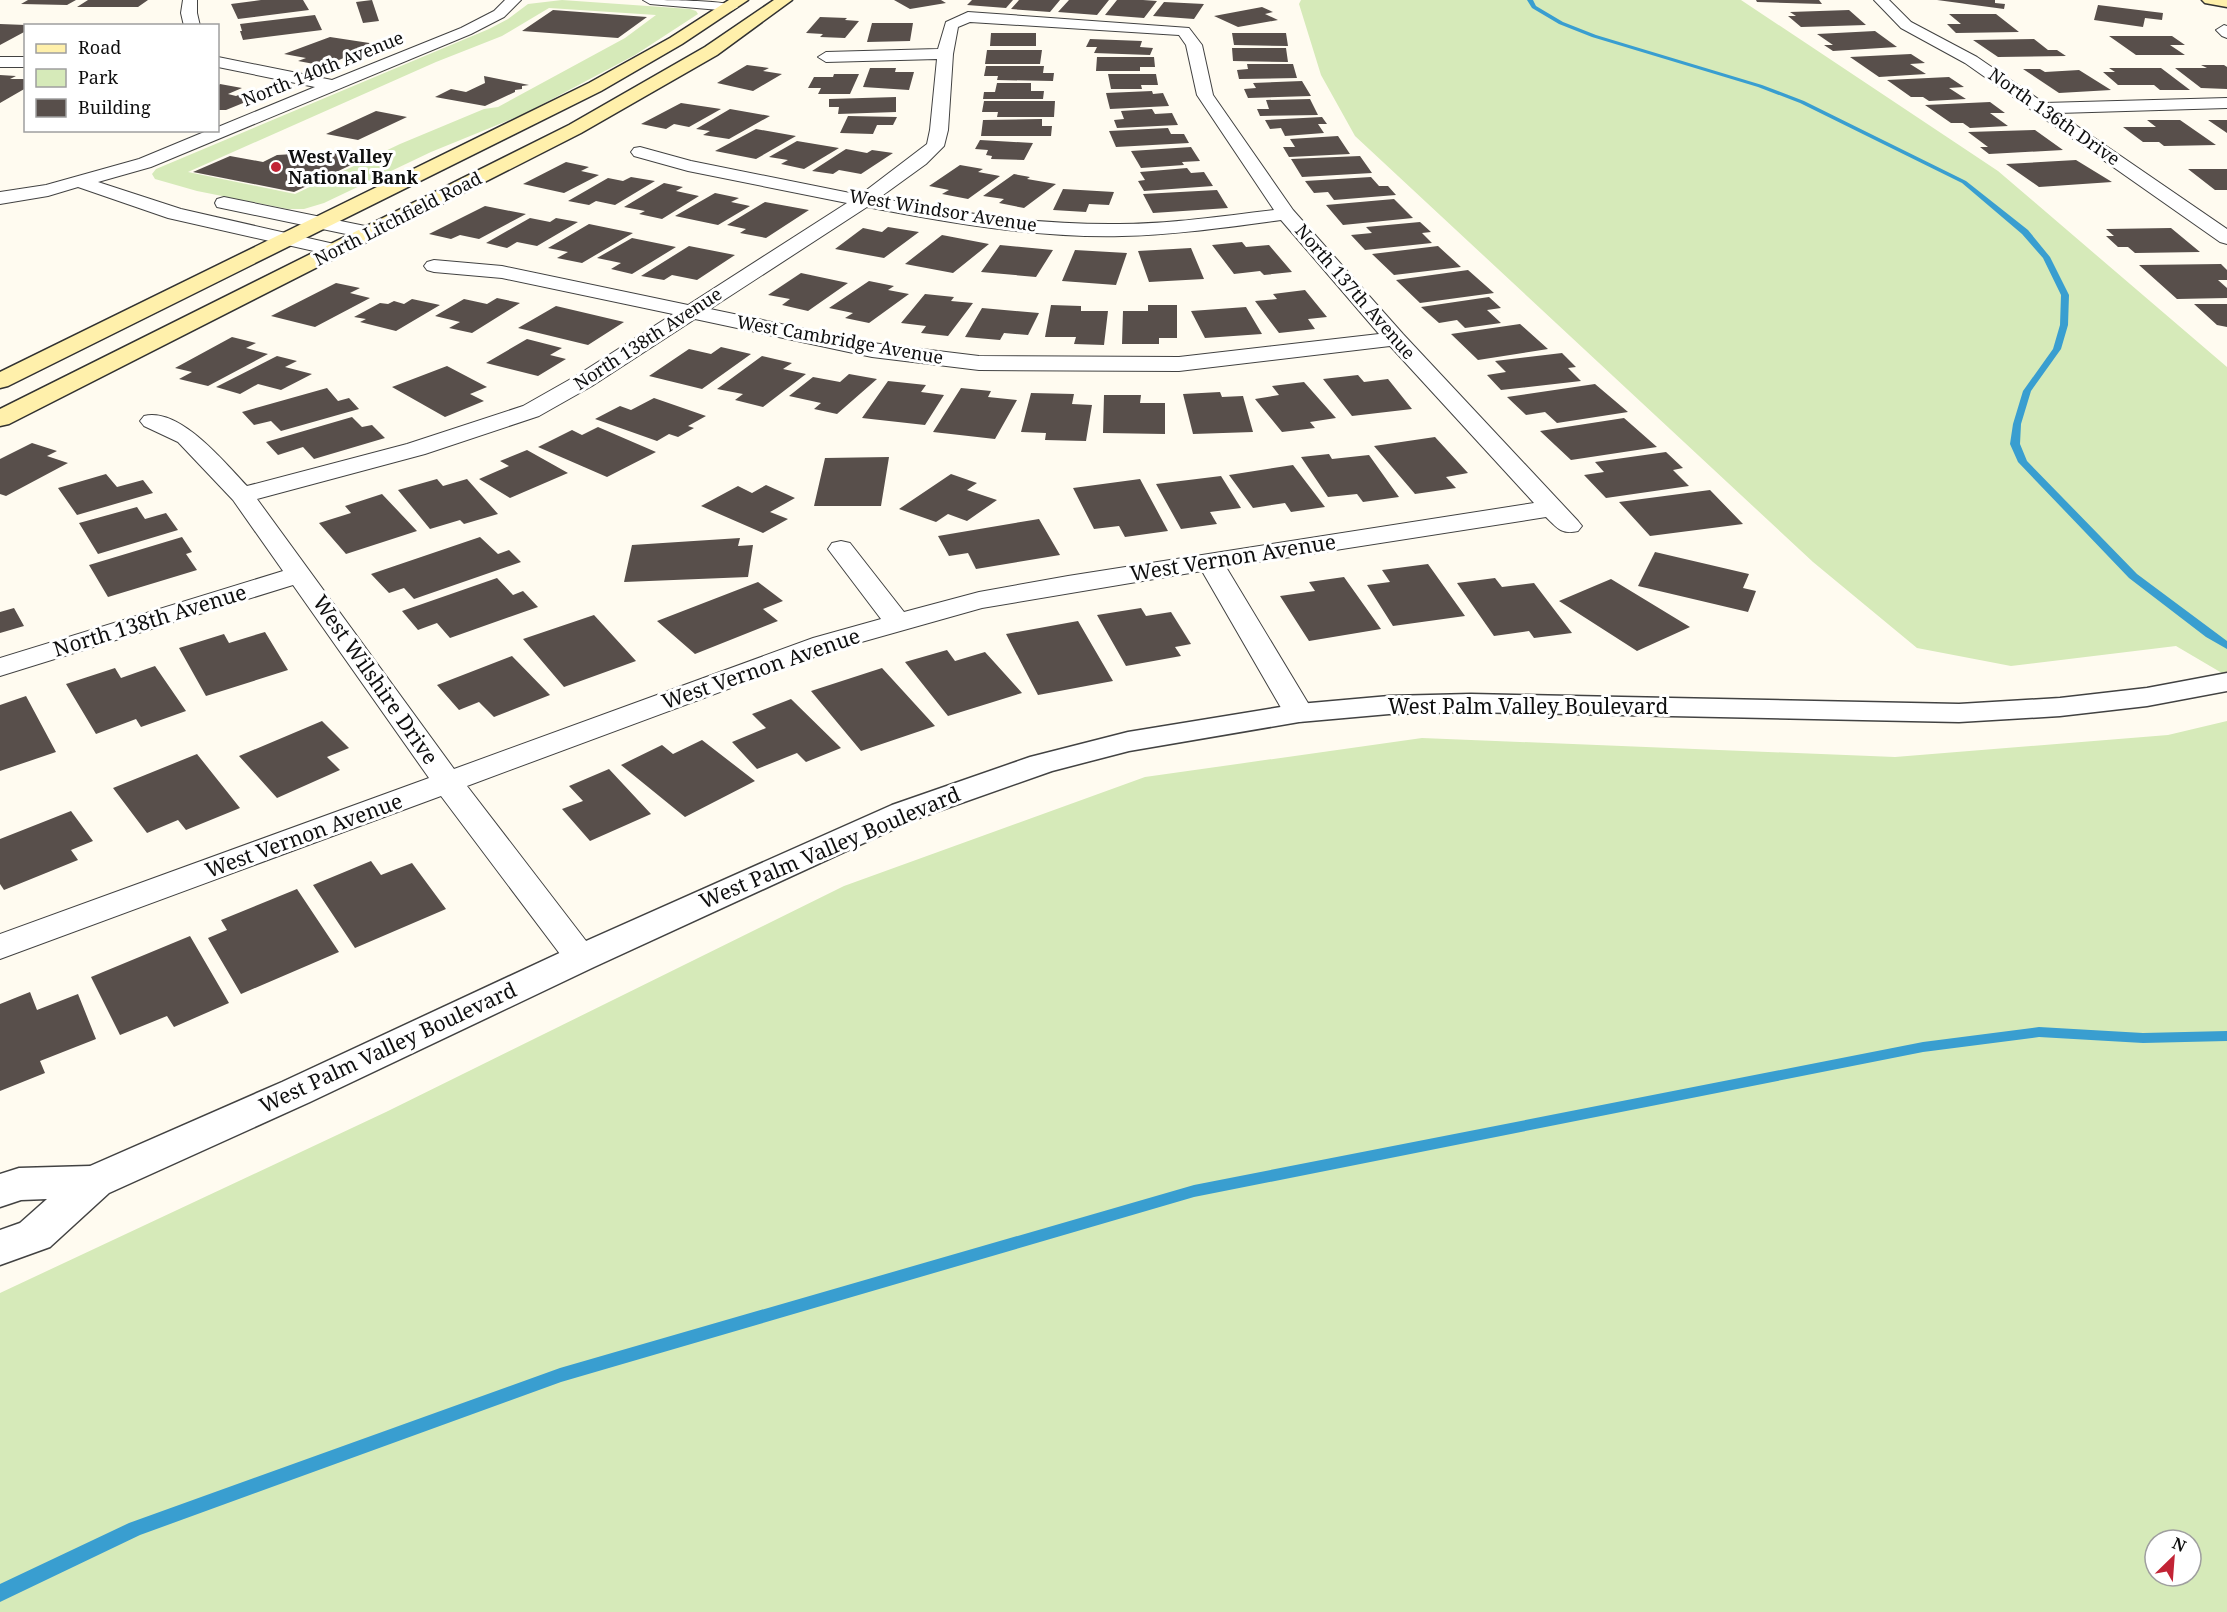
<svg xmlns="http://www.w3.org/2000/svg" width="2227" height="1612" font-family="'Noto Serif',serif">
	<rect width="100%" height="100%" fill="#fffbf0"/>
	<path fill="#d6eab9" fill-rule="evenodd" d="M562,0L690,9L696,11L698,14L635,55L524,114L431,152L324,203L304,209H288L197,191L155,179L152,174L156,169L489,29L508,19L528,4ZM549,8L656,15L625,38L498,107L484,109L400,144L295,194L188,172L436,62L502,36Z
		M1301,0H1741L1998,171L2227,367V676L2176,646L2011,666L1917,648L1813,562L1355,136L1321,75L1299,4Z
		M2227,721V1612H0V1293L386,1112L844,886L1145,777L1422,738L1895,757L2168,735ZM2155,1540H2191V1576H2155Z"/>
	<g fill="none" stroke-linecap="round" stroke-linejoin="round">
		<path fill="#399ed0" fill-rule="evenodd" d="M1527,0H1533L1536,6L1563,22L1596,35L1762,85L1804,101L1966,181L2028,230L2050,257L2069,295L2068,325L2061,349L2031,391L2021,424L2020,444L2027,461L2137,574L2227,641V649L2206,637L2129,578L2018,462L2010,444L2013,424L2023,391L2053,349L2060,325L2061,295L2043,258L2022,234L1962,183L1800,103L1758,87L1592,37L1559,24L1532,8Z
			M2039,1027L2143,1033L2227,1031V1041L2143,1043L2039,1037L1923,1052L1194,1197L561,1382L140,1535L0,1602V1584L129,1523L560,1368L1194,1185L1923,1042Z"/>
	</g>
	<path fill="#584f4b" d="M28,0H76L67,5L21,4Z
		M88,0H148L138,7H77Z
		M261,0H303L309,10L238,19L231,4Z
		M372,0L379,21L363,23L356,2Z
		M894,0H941L946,3L910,9Z
		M972,0H1013L1006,8L967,5Z
		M1019,0H1060L1050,12L1011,9Z
		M1069,0H1109L1097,15L1058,12Z
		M1117,0H1143L1157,1L1144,18L1105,15Z
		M1756,0H1819L1822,4L1757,2Z
		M1937,0H1995V3L2005,4L2004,9Z
		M1164,2L1204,4L1194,19L1153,16Z
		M2098,5L2163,13L2162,20L2145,18L2143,27L2094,20Z
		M1262,7L1273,12L1265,14L1278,20L1238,27L1214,16Z
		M553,10L647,17L618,38L522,31Z
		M1849,10L1866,25L1801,27L1788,16H1796L1790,12Z
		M1949,14H1996L2019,32L1956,33L1947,24H1961Z
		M315,15L322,30L243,40L240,31H242L240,24Z
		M820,17L847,18L845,20L859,21L845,38L820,37L823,34L806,33Z
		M872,23H913L910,41L867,42Z
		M0,24L26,25V31L0,45Z
		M1875,31L1897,47L1833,51L1824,45H1833L1817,34Z
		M991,33H1036V46H990Z
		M1232,33H1286L1288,46L1234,45Z
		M2109,36H2172L2185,45H2170L2185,55H2136Z
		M330,37L376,44L325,66L298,61L306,58L284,54Z
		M1090,39L1142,41L1140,47L1153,48L1150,55L1094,53L1097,47H1086Z
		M2034,39L2048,50H2057L2066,56L1998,57L1973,40Z
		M1232,48H1286L1288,62L1233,61Z
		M987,50H1042L1040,64H985Z
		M1911,54L1925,63L1910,64L1926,74L1879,77L1850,57Z
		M1097,57H1154L1155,67H1140V71H1096Z
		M1247,64H1293L1297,78L1239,79L1237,70L1248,69Z
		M747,65L769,68L763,71L782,74L753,91L717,83Z
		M2201,65H2224L2227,67V89L2201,88L2175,68H2207Z
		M986,66H1044L1043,73H1054L1053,81L997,80L998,76H984Z
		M870,68H896L895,72H914L909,90L863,87Z
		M2109,68H2161L2190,90H2160L2154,85H2118L2103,72H2115Z
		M2023,69H2040L2045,72L2079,70L2111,90L2059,93Z
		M834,74H859L850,94H818L821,88H808L814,77H833Z
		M1108,74H1156L1158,85H1141L1142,89H1111Z
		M0,75L16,76L10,79H26V88L0,103Z
		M484,76L529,85L522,86V89L515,90V92L485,106L435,97L451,89L466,92L485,83Z
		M1949,77L1964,87L1949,88L1966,99L1929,101L1923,97H1911L1887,80Z
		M1302,81L1311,96L1248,98L1244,89L1256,88L1253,83Z
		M997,83H1031V91H1044L1043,99H983L984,92H995Z
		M220,84L242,88L228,94L236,96L253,89L270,92L226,110H218V86Z
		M1152,91L1153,94L1163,93L1169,106L1110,109L1106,93Z
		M896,97V112L838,114L839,107H829V99Z
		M1310,99L1318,115L1260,116L1257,109H1269L1266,100Z
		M984,101H1055L1054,117H997L998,112H982Z
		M1990,102L2005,113H1990L2008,126L1970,128L1963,123H1951L1925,105Z
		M681,103L721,109L689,127L674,124L666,129L641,124Z
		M730,109L770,116L729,139L703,135L710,131L696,129Z
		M1152,109L1155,114L1172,113L1178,125L1117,128L1114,120L1124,119L1121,111Z
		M376,111L407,117L358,140L326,134Z
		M848,116L897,117L893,125H877L873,134L840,133Z
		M1322,117L1327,124H1318L1324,133L1285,136L1281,128L1270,129L1265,120Z
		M1042,119V126H1052L1051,136H981L983,120Z
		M2147,120H2180L2216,145L2164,146L2159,142H2143L2123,127H2156Z
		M2208,120H2227V133Z
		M1168,128L1171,134H1184L1189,143L1116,147L1109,131Z
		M756,129L796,136L756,159L715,151Z
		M2035,130L2063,150L1989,154L1980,147H1988L1968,132Z
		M1338,136L1350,154L1289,157L1283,147H1295L1290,139Z
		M980,140L1033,143L1024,160L991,159L992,156L986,155L988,150L975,149Z
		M797,141L839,148L804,169L781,164L788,160L769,157Z
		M1191,147L1200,161L1182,162L1184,165L1141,168L1131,151Z
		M846,149L867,153L872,150L893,153L861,174L839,170L833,174L812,171Z
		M338,150L370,156L294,192L193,172L230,156L263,162L277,155L311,153L326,156Z
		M1360,156L1372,173L1302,177L1291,159Z
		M2076,160L2112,182L2039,187L2006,164Z
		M566,162L589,167L581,171L599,175L564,193L523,184Z
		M960,165L983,169L978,172L1000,176L968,199L942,194L949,190L929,186Z
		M1187,168L1191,173L1204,172L1213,186L1144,191L1138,181L1145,180L1140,172Z
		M2188,169H2227V190H2215Z
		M1014,174L1030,177L1027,179L1056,184L1024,208L999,203L1004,199L983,196Z
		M631,177L655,181L615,205L596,201L589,205L568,201L608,178L623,181Z
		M1371,177L1379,186H1388L1396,195L1334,200L1328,192L1314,193L1305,181Z
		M664,183L683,187L676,191L699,196L662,219L639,214L645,211L624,207Z
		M1063,189L1114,192L1109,205L1089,204L1086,212L1053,210Z
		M1217,190L1228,208L1153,213L1143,194Z
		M715,193L739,198L731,202L750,206L718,225L675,216Z
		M1394,199L1413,218L1343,225L1326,205Z
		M765,202L809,210L766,238L740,233L746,229L727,225Z
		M485,206L526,214L479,239L460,235L451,239L429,234Z
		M530,218L550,222L556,218L578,222L537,246L517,242L507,248L486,243Z
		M1420,222L1431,232L1422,233L1432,243L1365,250L1351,235L1372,233L1366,227Z
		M589,224L633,233L582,263L557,258L568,252L548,248Z
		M888,227L919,232L884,258L835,249L863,228L882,232Z
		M2171,228L2200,252L2135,253L2128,247H2118L2106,236H2114L2106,229Z
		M942,235L989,244L953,273L905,264Z
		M632,238L676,247L632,274L611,269L621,263L597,258Z
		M1242,242L1246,247L1269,245L1292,272L1264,275L1260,271L1234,274L1212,245Z
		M1000,245L1053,250L1036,277L981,272Z
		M689,246L735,255L697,280L672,275L664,280L641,276Z
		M1438,246L1461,267L1394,275L1372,254Z
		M1191,248L1204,279L1149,282L1138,251Z
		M1075,250L1127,253L1116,285L1062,281Z
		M2221,264L2227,270V280H2218L2227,288V298L2177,299L2139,265Z
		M1468,270L1494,293L1420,303L1396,280Z
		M801,273L848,283L808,311L782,305L790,299L768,295Z
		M869,281L894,286L888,290L909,294L869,323L845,318L853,313L829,308Z
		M336,283L360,288L350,293L370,298L315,327L271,316Z
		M1305,290L1327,317L1308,319L1315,329L1279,333L1255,301L1277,299L1273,294Z
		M925,294L954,297L951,301L973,303L948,336L921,333L926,326L901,323Z
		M1489,297L1501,308L1487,310L1501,323L1465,328L1457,320L1439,323L1421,307Z
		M497,298L520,303L472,333L449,328L460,322L435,316L464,299L487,304Z
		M412,299L440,305L396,331L360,322L366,319L354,317L380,303L388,304L394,301L404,304Z
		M2194,304H2227V327L2217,325Z
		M1051,305L1081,306V311H1108L1104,345L1074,344L1076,337H1045Z
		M1148,305H1177V338H1159V344H1122L1123,311H1148Z
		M556,306L624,322L588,345L518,328Z
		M1246,307L1262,334L1205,338L1191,311Z
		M982,308L1039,313L1028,335L1004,333L1000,340L965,337Z
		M1520,324L1548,349L1478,360L1451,334Z
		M232,337L256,343L246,348L268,354L208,386L179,379L192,372L175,368Z
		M527,339L562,348L550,355L566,359L538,376L486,363Z
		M721,347L751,354L702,389L649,376L689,349L711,354Z
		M1562,353L1576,367L1568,368L1581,381L1501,390L1487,375L1506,372L1495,361Z
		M277,356L297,361L285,367L312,374L281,390L258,384L240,394L216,387Z
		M762,356L792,363L783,369L806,374L763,407L735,400L743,394L717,389Z
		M447,366L487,387L470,394L484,401L445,417L392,387Z
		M849,374L877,379L837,414L814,409L821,403L789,396L813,377L840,382Z
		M1358,375L1364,382L1388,379L1412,409L1352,416L1323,379Z
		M888,381L926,385L921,392L944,395L925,425L862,418Z
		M1304,382L1336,418L1310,422L1315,428L1282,432L1255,399L1279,395L1272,386Z
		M1595,384L1628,412L1557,423L1545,412L1526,415L1507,397Z
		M327,388L338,401L349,398L359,409L281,431L271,421L254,425L242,412Z
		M961,388L991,391L988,397L1017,400L995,439L933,432Z
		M1220,392L1222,397L1243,396L1253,432L1193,434L1183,394Z
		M1031,393L1074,394L1072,404L1092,405L1086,441L1045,440L1046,433L1021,432Z
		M1104,395H1141L1140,403H1165V434L1103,433Z
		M654,398L706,416L688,426L694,428L678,437L669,434L657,441L595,419L620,406L631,410Z
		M352,417L362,427L372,425L385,438L314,459L303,447L278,455L266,442Z
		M1624,418L1657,447L1571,460L1540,431Z
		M598,427L656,452L607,477L538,447L572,430L582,435Z
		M1435,437L1468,473L1446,477L1456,488L1415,494L1374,446Z
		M32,443L57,451L47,456L68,463L6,496L0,494V459Z
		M527,450L568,473L510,498L479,479L509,466L500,461Z
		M1666,452L1683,468L1673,470L1689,486L1606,498L1584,475L1604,472L1595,462Z
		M1329,454L1332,459L1369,455L1399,497L1363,502L1357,494L1328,497L1301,457Z
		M889,457L881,506H814L825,458Z
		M1293,465L1325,507L1291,512L1285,503L1253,508L1229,475Z
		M106,474L117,487L143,480L153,493L77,515L58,488Z
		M951,474L977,483L967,490L997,500L967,521L948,514L936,522L899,509Z
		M1221,476L1241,508L1210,512L1217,524L1181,529L1156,484Z
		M437,479L443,486L467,479L498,514L464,524L460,520L430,529L398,490Z
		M1140,479L1168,531L1125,537L1119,526L1094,529L1073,488Z
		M766,485L795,498L770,512L788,519L763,533L701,506L738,486L752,493Z
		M1710,490L1743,524L1650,536L1619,502Z
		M382,494L417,531L346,554L319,523L351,513L345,506Z
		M137,507L145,519L166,513L178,530L98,554L79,523Z
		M1039,519L1060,555L976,569L968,553L949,556L938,536Z
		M182,537L192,552L186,554L197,570L108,597L89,565Z
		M480,537L498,554L509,550L521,562L414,599L404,588L389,593L371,574Z
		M740,538L738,546L753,545L748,577L624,582L632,545Z
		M1655,552L1749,574L1743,588L1756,591L1748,612L1638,586Z
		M1428,564L1465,616L1393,626L1367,585L1390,582L1382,570Z
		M1344,577L1381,629L1309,641L1280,596L1315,591L1309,582Z
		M497,578L513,595L523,591L538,607L450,638L437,623L418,630L402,611Z
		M1495,578L1502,587L1534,583L1572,633L1534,638L1529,631L1494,636L1457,583Z
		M1611,579L1690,627L1637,651L1559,601Z
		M758,582L783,601L763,609L778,621L695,654L657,621Z
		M14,608L24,626L0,633V612Z
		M1141,608L1146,616L1171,612L1191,644L1175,647L1181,656L1126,666L1097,615Z
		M594,615L636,661L564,687L523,639Z
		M1078,621L1113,681L1038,695L1006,634Z
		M265,632L288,670L206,696L179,648L224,634L229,643Z
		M947,650L955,661L985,652L1022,693L948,716L905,662Z
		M512,656L550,695L494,717L479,702L459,710L437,685Z
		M155,666L186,711L141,727L136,719L96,734L66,684L115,668L121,678Z
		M882,668L935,726L861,751L811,691Z
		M26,696L56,752L0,771V705Z
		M791,699L841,748L806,762L797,753L757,769L732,742L766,728L752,714Z
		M322,721L349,748L327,757L340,770L277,798L239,756Z
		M702,740L755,781L685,817L621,765L662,745L673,754Z
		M197,754L240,808L186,830L178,820L147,833L113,788Z
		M609,769L651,814L590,841L562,809L583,801L569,786Z
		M71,811L93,841L71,850L78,860L4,890L0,884V839Z
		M371,861L381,875L412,863L446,909L355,948L313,885Z
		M297,889L339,952L241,994L208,938L227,930L221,920Z
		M190,936L229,1003L174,1027L167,1016L120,1035L91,977Z
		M30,992L37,1010L78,994L96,1039L40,1061L45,1073L0,1091V1004Z"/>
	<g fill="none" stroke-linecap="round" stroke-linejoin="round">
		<defs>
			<path id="minor" d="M183,0H197V13L200,26H184L181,13Z
				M505,0H521L504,17L471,34L151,167L98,182L181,209L343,246L346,250L343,254L336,256L168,218L78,187L48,196L0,204V192L46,185L139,159L209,130H218V127L315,87L218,67V57L332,80L461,28L494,11Z
				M643,0C660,0 729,0 738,7L731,11L650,4Z
				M1874,0H1889L1911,22L1977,57L2044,103L2227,98V108L2058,113L2227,229V244L2220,242L1965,63L1901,28Z
				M968,12L1189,28L1202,45L1213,95L1293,210L1403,334L1578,521L1582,526L1578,531C1562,535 1557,528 1546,517L1226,567L1314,713L1309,719L1299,722L1289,719L1284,713L1202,571L982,608L833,650L467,786L593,950L598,958L593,966L581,970L569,966L441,796L0,959V934L429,778L293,585L0,676V658L283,571L233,500L178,442L144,426L140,421L144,416C180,407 225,463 247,486L407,444L523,406L576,376L673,314L502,278L434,272L427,270L424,266L427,262L434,260L502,266L688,305L847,203L688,171L634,156L631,152L634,148L640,147L691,161L860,195L927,144L930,130L937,59L826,62L818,57L826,52L938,49L946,22ZM970,22L1179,35L1186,45L1197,95L1274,210C1222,216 1171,224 1119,224C1039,225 958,213 879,198L926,164L944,146L948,130L953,54L958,27ZM867,207C950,223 1036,238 1122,236C1175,235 1228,227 1281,220L1379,334L1179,357L979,356L872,343L710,309ZM695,319L872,357L979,370L1179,371L1390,346L1534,503L1068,576L979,592L904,612L850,543L841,541L832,543L828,549L881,619L813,638L454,769L257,499L425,454L539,416L592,386Z
				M2224,25L2227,26V38L2222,36L2216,30Z
				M0,57H26V67H0Z
				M224,197L370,227L377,229L380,233L377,237L370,239L217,207L215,203L217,199Z"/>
			<path id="tertiary" d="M2227,673V691L2147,706L2060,716L1959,722L1471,712L1389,714L1299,722L1129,751L1052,771L916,819L594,967L310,1102L109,1193L50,1247L0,1265V1230L20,1223L47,1199L21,1200L0,1207V1174L19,1168L90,1166L282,1082L568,949L892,805L1030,757L1128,732L1299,704L1389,696L1471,694L1959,704L2060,698L2147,688Z"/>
			<path id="secondary" d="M729,0H748L682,44L601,91L8,386L0,388V372L589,83L670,38Z
				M774,0H792L717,55L581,133L9,424L0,426V409L569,125L705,47Z
				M2202,0H2227V7L2205,3Z"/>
		</defs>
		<use href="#minor" stroke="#424242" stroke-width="2"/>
		<use href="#tertiary" stroke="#424242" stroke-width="3"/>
		<use href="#secondary" stroke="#313131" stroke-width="3"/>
		<use href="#minor" fill="#fff" fill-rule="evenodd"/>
		<use href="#tertiary" fill="#fff" fill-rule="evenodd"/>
		<use href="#secondary" fill="#fff0ab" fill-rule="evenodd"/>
	</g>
	<circle fill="#c22335" stroke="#fff" stroke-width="2" cx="276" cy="167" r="6"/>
	<g text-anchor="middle" stroke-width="6" stroke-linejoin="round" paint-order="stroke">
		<g font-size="18" fill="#0f0f0f" stroke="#fff">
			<text transform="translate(323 69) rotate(-22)" y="6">North 140th Avenue</text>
			<text transform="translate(2054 117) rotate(35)" y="6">North 136th Drive</text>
			<text transform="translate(943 211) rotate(9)" y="6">West Windsor Avenue</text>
			<text transform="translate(398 219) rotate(-27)" y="6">North Litchfield Road</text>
			<text transform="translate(1355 292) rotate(49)" y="6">North 137th Avenue</text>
			<text transform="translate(648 339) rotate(-33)" y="6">North 138th Avenue</text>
			<text transform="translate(840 340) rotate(10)" y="6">West Cambridge Avenue</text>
		</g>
		<g font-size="18" font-weight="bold" fill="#0f0f0f" stroke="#fff" text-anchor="start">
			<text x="288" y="163">West Valley<tspan x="288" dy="21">National Bank</tspan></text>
		</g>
		<g font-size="21" fill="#0f0f0f" stroke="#fff">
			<text transform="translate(1233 558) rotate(-9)" y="7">West Vernon Avenue</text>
			<text transform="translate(150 621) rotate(-17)" y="7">North 138th Avenue</text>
			<text transform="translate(761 669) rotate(-19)" y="7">West Vernon Avenue</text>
			<text transform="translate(375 680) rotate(55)" y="7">West Wilshire Drive</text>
			<text x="1528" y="714">West Palm Valley Boulevard</text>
			<text transform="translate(304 836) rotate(-20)" y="7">West Vernon Avenue</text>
			<text transform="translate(830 848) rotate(-23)" y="7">West Palm Valley Boulevard</text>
			<text transform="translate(388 1048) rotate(-25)" y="7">West Palm Valley Boulevard</text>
		</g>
	</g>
	<rect x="24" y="24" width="195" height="108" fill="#ffffff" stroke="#9f9f9f" stroke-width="1.5"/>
	<rect x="36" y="44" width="30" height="9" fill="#fff0ab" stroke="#9f9f9f" stroke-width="1.5"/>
	<text x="78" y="54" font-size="18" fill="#0f0f0f">Road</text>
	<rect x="36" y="69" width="30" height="18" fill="#d6eab9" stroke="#9f9f9f" stroke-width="1.5"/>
	<text x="78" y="84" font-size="18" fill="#0f0f0f">Park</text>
	<rect x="36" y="99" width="30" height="18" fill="#584f4b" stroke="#9f9f9f" stroke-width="1.5"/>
	<text x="78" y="114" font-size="18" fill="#0f0f0f">Building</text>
	<g transform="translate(2173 1558) rotate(25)"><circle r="28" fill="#ffffff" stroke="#9f9f9f" stroke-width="1.5"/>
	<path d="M0-4.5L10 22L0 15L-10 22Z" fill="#c22335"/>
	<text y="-9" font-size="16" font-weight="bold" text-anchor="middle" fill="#0f0f0f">N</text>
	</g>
</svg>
